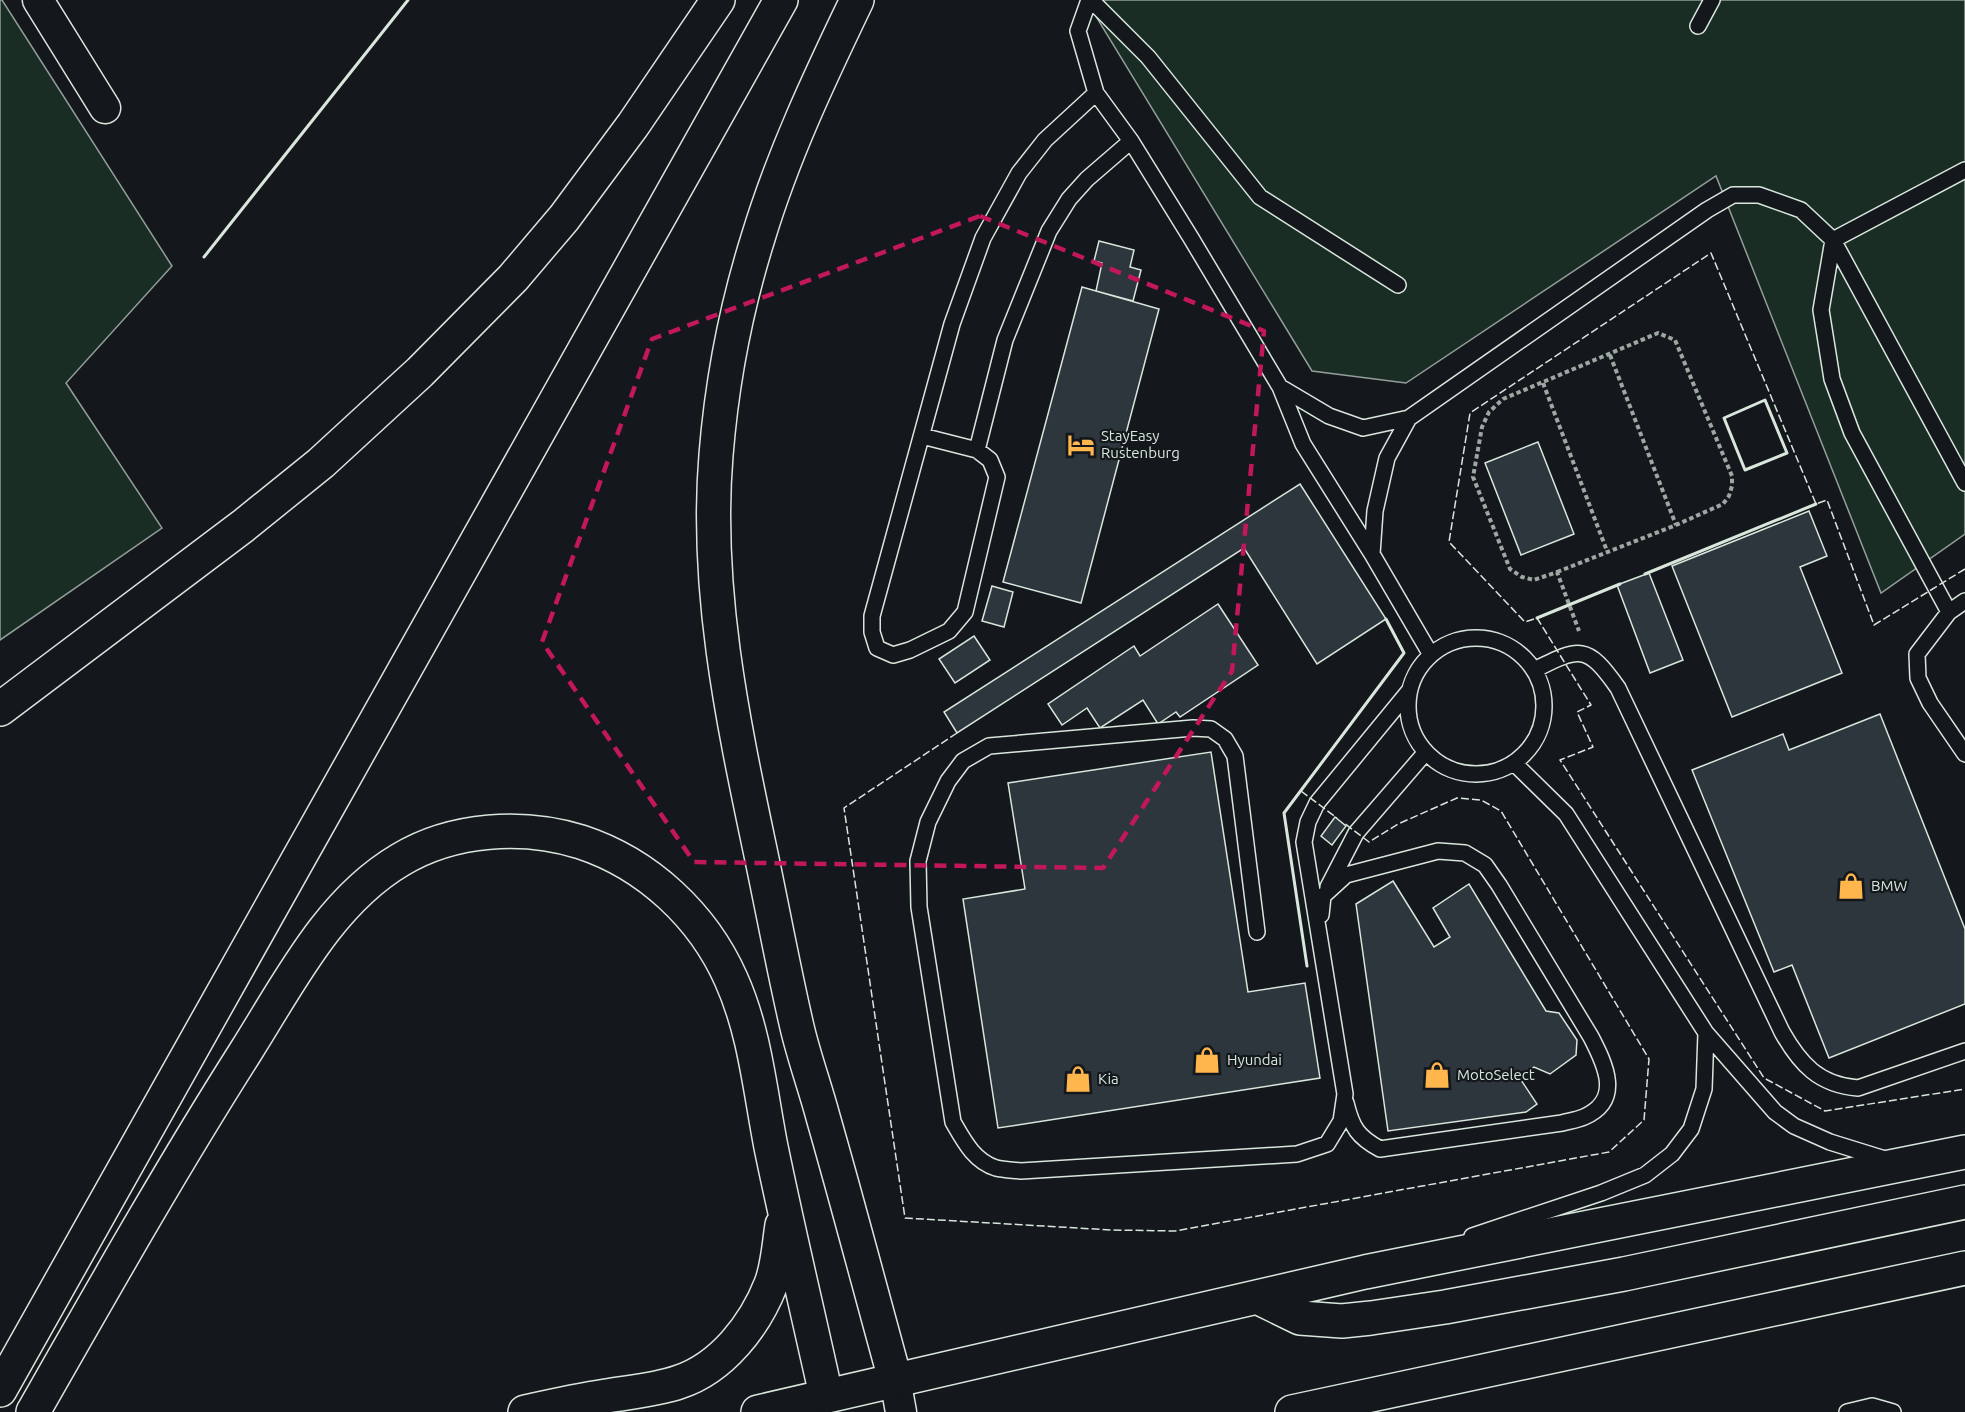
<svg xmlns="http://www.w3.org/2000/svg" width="1965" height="1412" font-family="Ubuntu,sans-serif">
	<rect width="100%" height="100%" fill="#14181c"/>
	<path fill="#1a2d24" stroke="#939e99" stroke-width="1.5" d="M0,0H2L172,266L66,383L162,528L0,640Z
		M1086,0H1965V534L1881,593L1716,176L1406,383L1312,371Z"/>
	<path fill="#2c363c" stroke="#d8e6dc" stroke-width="1.5" d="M1099,241L1134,250L1130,267L1141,270L1133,301L1096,291L1102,263L1094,261Z
		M1082,287L1159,309L1081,603L1003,582Z
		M1538,442L1574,534L1521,555L1485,463Z
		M1300,484L1386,619L1317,664L1244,548L957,733L944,712Z
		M1809,511L1827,556L1800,567L1842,673L1732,717L1672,566Z
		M1649,573L1683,660L1650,673L1617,585Z
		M992,586L1013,592L1004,627L982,621Z
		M1218,604L1258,665L1180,717L1176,712L1158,724L1143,700L1100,728L1087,708L1062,725L1048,704L1134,646L1140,656Z
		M974,636L990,660L955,683L939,659Z
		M1880,714L1965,929V1004L1829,1058L1792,965L1774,972L1692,770L1783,734L1789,750Z
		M1211,752L1248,992L1305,983L1320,1078L998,1128L963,899L1025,889L1008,783Z
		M1335,817L1346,826L1332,845L1321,836Z
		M1393,881L1434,947L1450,937L1433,908L1469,884L1546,1011L1559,1013L1577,1040L1576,1055L1550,1074L1534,1067L1519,1077L1537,1104L1526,1112L1388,1131L1356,904Z"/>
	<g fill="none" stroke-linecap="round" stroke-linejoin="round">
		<defs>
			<path id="lane" d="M1089,0L1078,31L1096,93L1131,141L1191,238L1280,387L1303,444L1372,554L1431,655
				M1091,0L1148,57L1260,197L1398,285
				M1698,26L1712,0
				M1096,93L1045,140L1019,173L983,238L952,324L872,616V632L877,648L893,655L910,650L949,631L965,612L997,477L990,460L977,450L1005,340L1049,231L1069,199L1087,179L1131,141
				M1280,387L1329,416L1363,428L1409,418L1707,210L1733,195H1759L1801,210L1833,240L1965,483
				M922,436L977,450
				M1372,554L1375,511L1387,458L1409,418
				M1965,601L1949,612L1917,654L1918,678L1930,703L1965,754
				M1949,612L1852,433L1832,379L1821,310L1833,240L1965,170
				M1408 706a68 68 0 1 1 136 0a68 68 0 1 1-136 0Z
				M1534,670C1580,647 1587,644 1618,688L1782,1032C1800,1064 1819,1085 1858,1088L1965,1051
				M1514,763L1566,814L1706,1033L1775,1112L1794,1126L1830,1142L1888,1160
				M1328,887L1356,833L1426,752
				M1321,915L1323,896L1346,875L1438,851L1465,853L1485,865L1499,885L1591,1037C1605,1064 1623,1100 1584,1117C1577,1120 1569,1121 1562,1123L1380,1149C1358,1137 1352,1128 1346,1103
				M1257,932L1235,756L1225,739L1211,729L1193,728L989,746L963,761L948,781L928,822L918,861L919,907L953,1122C964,1141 974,1161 996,1168C1004,1170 1013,1170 1021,1171L1297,1154L1327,1144L1341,1121L1345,1094L1304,842L1308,822L1317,803L1409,691
				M1472,1236L1601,1193L1645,1175L1672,1154L1691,1129L1704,1089L1706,1033
				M1847,1412L1872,1406L1893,1412"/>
			<path id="street" d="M38,0L105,108
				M895,1379L901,1412"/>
			<path id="primary" d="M1257,1297L1300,1318L1342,1321L1371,1318L1445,1307L1624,1274L1965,1202
				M758,1412L1365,1272L1965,1152
				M1292,1412L1965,1268"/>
			<path id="highway" d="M857,0C820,77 783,155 758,238C736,308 722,381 716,455C705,587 732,717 759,845C772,906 783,967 797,1027C804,1057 815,1087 823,1117C848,1204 871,1292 895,1379
				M0,709L243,526L321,463L420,372L513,278L564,218L633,125L718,0
				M0,1390L781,0
				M33,1412C102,1291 171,1169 246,1051C289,983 329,902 400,860C453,828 523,824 581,842C648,864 703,916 731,979C755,1032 760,1091 771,1147C788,1230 808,1313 826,1395
				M525,1412C552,1406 579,1400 606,1396C631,1392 656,1390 679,1382C722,1368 755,1325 771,1284C778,1266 779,1244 782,1225"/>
		</defs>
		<use href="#lane" stroke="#d8e6dc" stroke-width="18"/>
		<use href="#street" stroke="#d8e6dc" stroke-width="33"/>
		<use href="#primary" stroke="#d8e6dc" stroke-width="36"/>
		<use href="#highway" stroke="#d8e6dc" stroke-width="36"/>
		<path stroke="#9da8a2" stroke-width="4" stroke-dasharray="4.5 3" stroke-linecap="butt" d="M1610,355L1676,525
			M1543,383L1607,551
			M1557,572L1676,525L1723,504L1729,496L1732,486V476L1675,340L1658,333L1503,399L1489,412L1482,427L1473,477L1510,569L1522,577L1534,580L1557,572L1579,631"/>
		<use href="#lane" stroke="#14181c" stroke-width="15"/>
		<use href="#street" stroke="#14181c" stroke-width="30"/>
		<use href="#primary" stroke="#14181c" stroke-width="33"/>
		<use href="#highway" stroke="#14181c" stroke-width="33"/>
		<path stroke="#d8e6dc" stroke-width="1.5" stroke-dasharray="8 3" stroke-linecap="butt" d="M1965,569L1874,625L1827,500L1816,504L1711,253L1470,413L1449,542L1525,622L1537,618L1591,705L1577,712L1593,747L1560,760L1764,1078L1825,1111L1965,1089
			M957,733L844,808L905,1218L1112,1230L1175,1231L1609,1152L1644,1120L1649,1059L1501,811L1481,800L1457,798L1398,824L1369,842L1344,823
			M1301,791L1337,818"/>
		<path stroke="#d8e6dc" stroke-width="3" d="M204,257L408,0
			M1765,400L1787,453L1745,470L1724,418Z
			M1645,574L1816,504
			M1537,618L1620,584
			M1307,966L1284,813L1404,653L1386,619"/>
	</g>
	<path fill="none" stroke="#c2185b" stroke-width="4.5" stroke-dasharray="12 8" stroke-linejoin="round" d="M980,216L1264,331L1232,671L1103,868L694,862L542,642L652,339Z"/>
	<defs>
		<symbol id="hotel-bare" viewBox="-9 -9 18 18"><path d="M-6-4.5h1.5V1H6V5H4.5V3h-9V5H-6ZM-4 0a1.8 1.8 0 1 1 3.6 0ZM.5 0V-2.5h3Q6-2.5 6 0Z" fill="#ffb74d" stroke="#14181c" stroke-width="2.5" paint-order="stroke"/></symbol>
		<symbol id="shop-bare" viewBox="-9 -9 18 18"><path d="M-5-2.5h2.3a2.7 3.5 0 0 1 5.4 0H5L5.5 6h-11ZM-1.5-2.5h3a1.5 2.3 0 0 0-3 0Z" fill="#ffb74d" stroke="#14181c" stroke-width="2.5" paint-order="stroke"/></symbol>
	</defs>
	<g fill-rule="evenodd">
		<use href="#hotel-bare" x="1062" y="426" width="38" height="38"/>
		<use href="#shop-bare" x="1832" y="867" width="38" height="38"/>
		<use href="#shop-bare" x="1188" y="1041" width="38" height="38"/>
		<use href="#shop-bare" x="1418" y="1056" width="38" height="38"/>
		<use href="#shop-bare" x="1059" y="1060" width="38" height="38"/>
	</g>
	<g text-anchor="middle" stroke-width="4.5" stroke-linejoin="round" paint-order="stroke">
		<g font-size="15" fill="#d8e6dc" stroke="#14181c" text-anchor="start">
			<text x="1101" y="441">StayEasy<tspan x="1101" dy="17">Rustenburg</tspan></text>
			<text x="1871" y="891">BMW</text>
			<text x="1227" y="1065">Hyundai</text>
			<text x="1457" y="1080">MotoSelect</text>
			<text x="1098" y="1084">Kia</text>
		</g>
	</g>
</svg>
